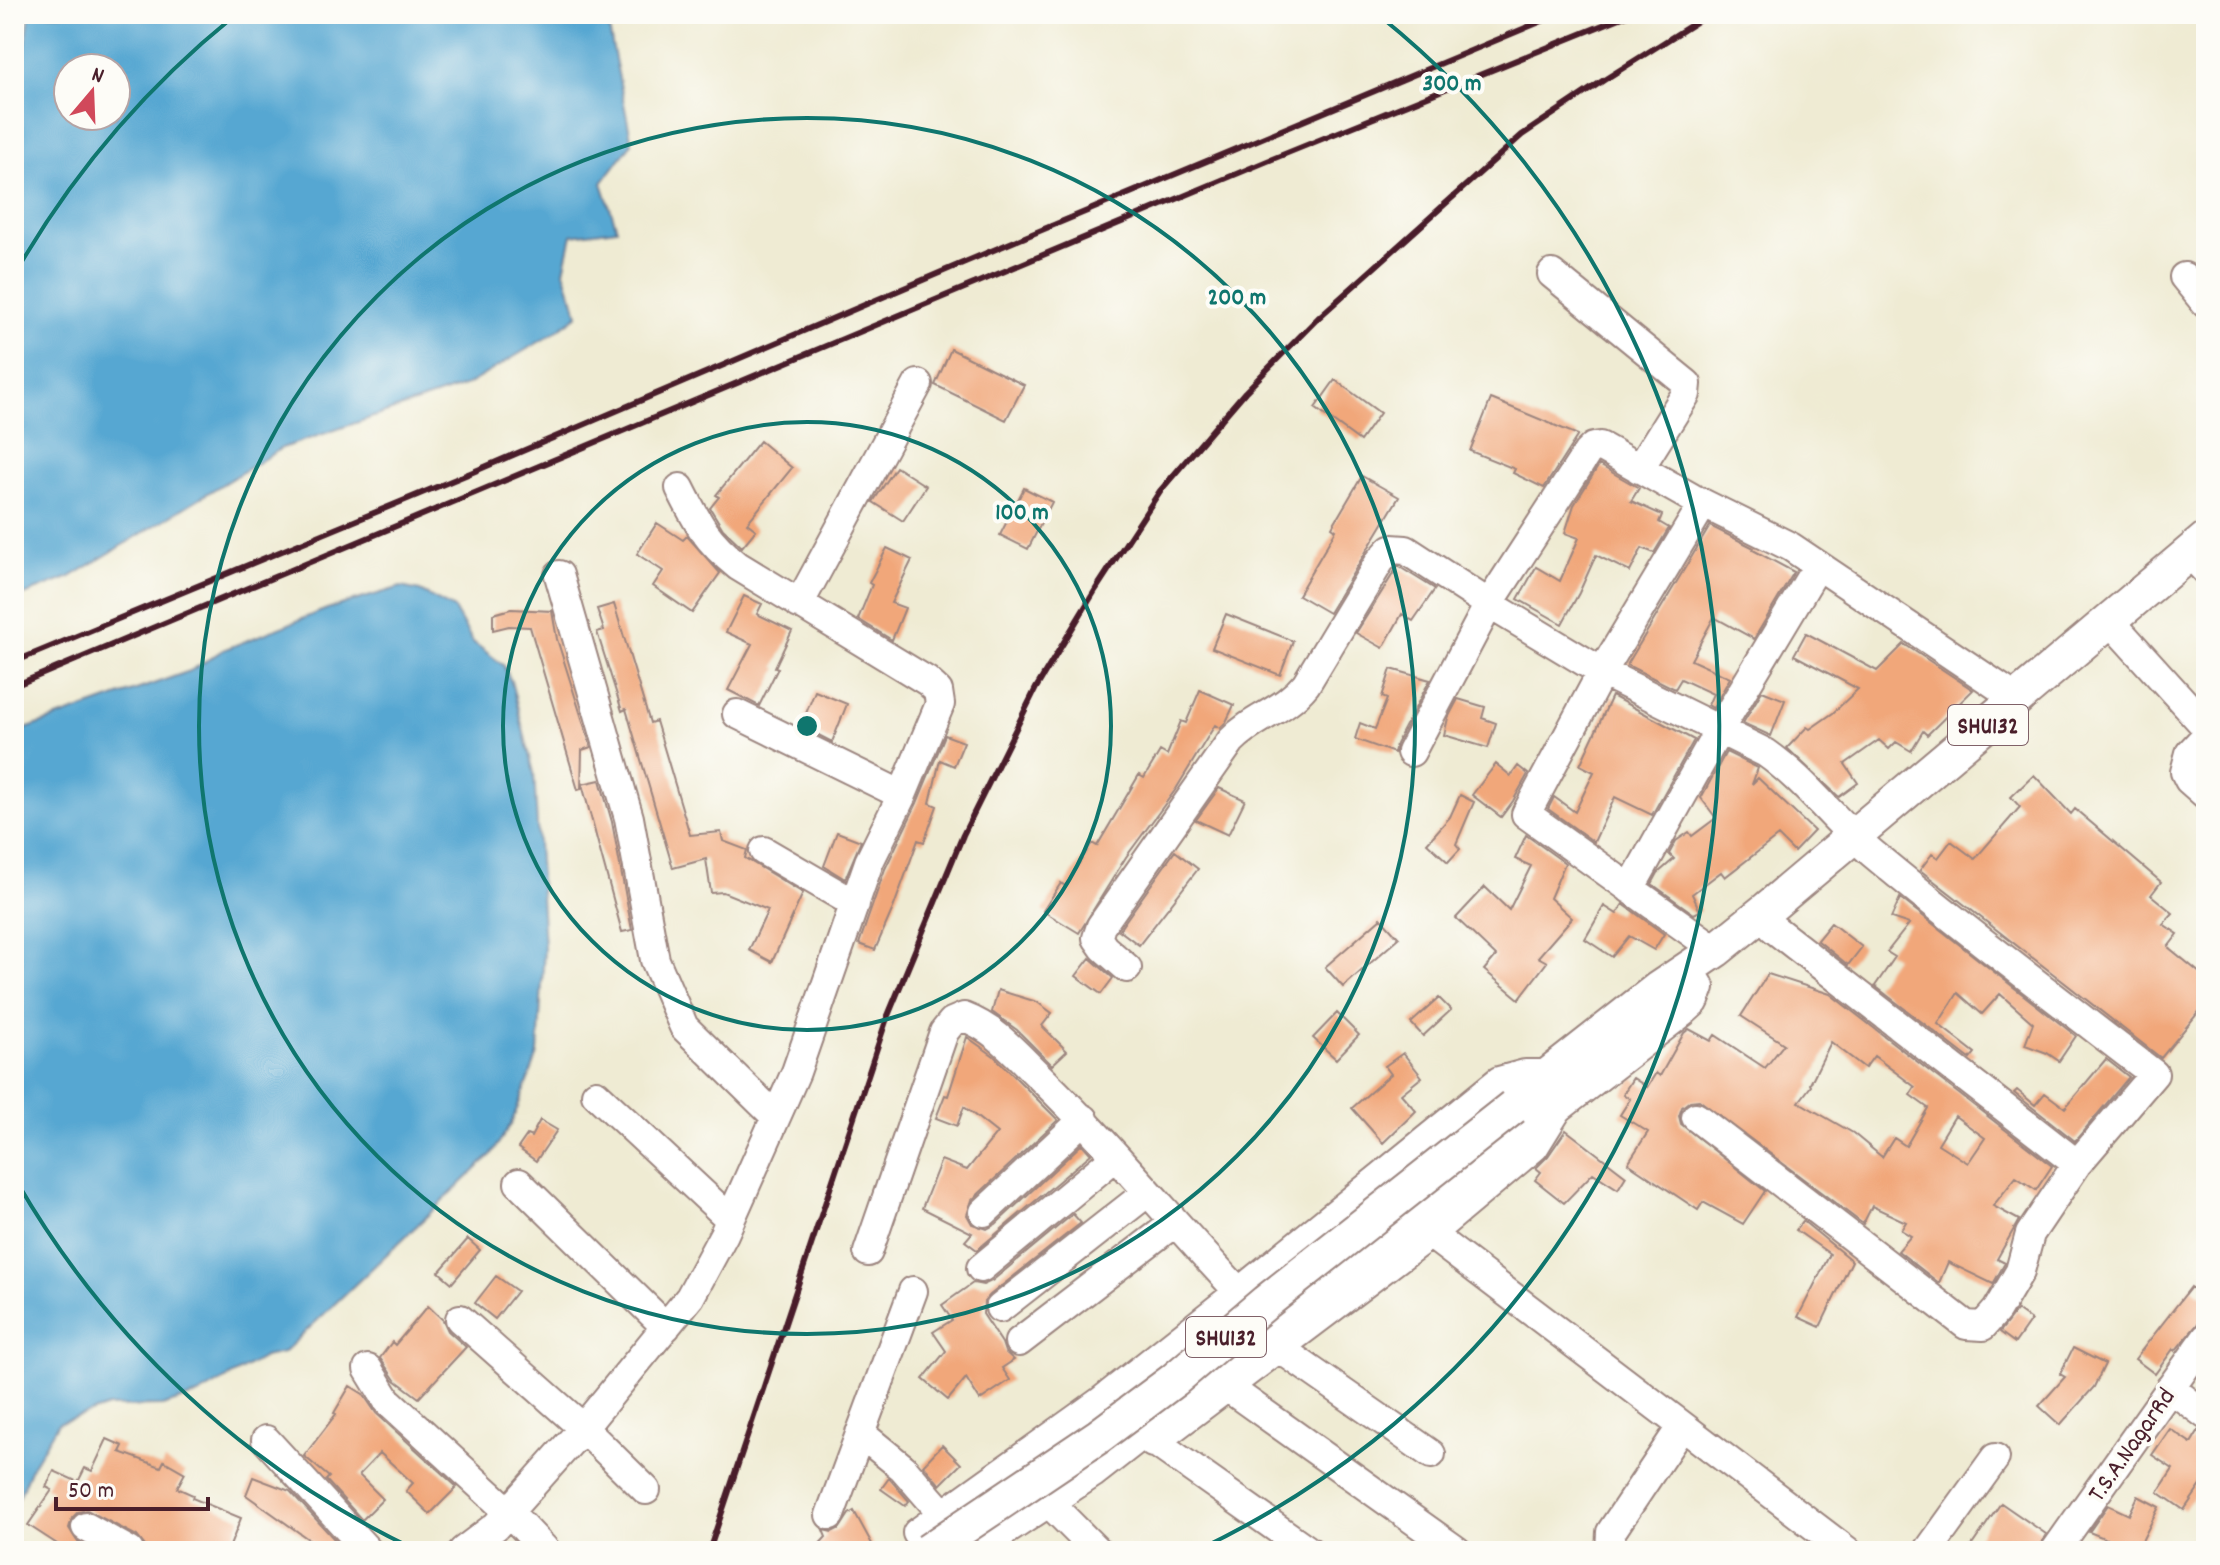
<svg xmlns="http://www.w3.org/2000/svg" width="2220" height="1565" font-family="Dekko,sans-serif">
	<rect width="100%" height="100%" fill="#fdfcf7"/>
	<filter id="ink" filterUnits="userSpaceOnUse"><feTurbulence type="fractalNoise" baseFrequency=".0125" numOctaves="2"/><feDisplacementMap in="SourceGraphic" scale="16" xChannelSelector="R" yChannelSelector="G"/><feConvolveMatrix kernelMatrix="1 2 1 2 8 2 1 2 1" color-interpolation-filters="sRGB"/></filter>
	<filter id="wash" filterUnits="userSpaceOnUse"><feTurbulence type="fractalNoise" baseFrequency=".006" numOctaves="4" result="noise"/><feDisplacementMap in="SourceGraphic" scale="32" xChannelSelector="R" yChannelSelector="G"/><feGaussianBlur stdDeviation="1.8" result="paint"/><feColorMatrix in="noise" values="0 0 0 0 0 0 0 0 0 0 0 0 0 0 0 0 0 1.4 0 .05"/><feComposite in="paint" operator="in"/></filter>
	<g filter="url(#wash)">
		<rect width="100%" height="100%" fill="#efebd3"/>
		<path fill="#57a7d2" stroke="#50637e" stroke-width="2" fill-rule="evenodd" d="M30,14H606L632,143L602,183L617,229L572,235L564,271L578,315L554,333L467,385L282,448L70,577L14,599V100L20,87ZM68,68H116V116H68Z
			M401,587L420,591L454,609L473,642L503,665L511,681L534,773L544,948L538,1054L511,1124L491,1155L283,1353L264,1357L198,1395L162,1406L108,1407L58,1423L30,1470L14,1509V733L190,671L223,650L327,609Z"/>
		<g id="blocks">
			<path fill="#f1a77a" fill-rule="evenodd" d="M951,349L1024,385L1006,420L935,385Z
				M1335,380L1380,413L1360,441L1315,408Z
				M1491,399L1578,435L1544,488L1513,473L1515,469L1470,451Z
				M760,441L792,468L747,523L756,530L742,547L723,529L710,508L719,497L716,495Z
				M1599,465L1639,488L1631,501L1662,515L1659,522L1669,528L1654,553L1642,548L1630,572L1596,555L1579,593L1562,624L1518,599L1536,567L1560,581L1579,538L1565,533L1574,505Z
				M896,467L926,486L903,521L873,502Z
				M1362,476L1399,497L1329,613L1298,595L1336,530L1332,527Z
				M1024,488L1052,502L1028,549L1000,535Z
				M657,523L683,540L687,536L720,573L692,613L653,586L663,571L637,554Z
				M1710,526L1754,548L1753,550L1794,572L1754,639L1714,617L1691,660L1730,678L1713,708L1708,705L1713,694L1681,679L1675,689L1627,665Z
				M887,548L912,560L891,603L905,608L892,640L858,619L872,585L869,583Z
				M1398,566L1435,589L1413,621L1402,614L1383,648L1356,633Z
				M744,596L762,604L757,614L792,631L775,667L778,668L759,706L728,690L752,644L726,632Z
				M614,604L650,723L656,721L690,835L721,832L723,841L747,850L745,858L803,893L772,962L749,950L768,910L723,892L711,893L706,859L673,868L626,709L622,711L597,632L604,630L597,609Z
				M511,609L552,611L557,639L591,747L582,750L581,789L578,790L530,627L509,626L493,630V614Z
				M1226,614L1293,641L1280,675L1212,648Z
				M1806,633L1877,671L1904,644L1973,690L1927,735L1923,731L1911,751L1896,742L1889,749L1879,740L1845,764L1858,783L1839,797L1787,748L1807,727L1810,729L1833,713L1858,689L1794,655Z
				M1391,669L1430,680L1396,744L1394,753L1355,739L1360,723L1375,729L1387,699L1382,697Z
				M1200,690L1234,705L1226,722L1220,728L1215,725L1176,789L1126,857L1079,933L1043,911L1061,883L1065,886L1092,843L1097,846L1139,775L1144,778L1160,751L1167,755L1181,721L1186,723Z
				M815,691L847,704L832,742L801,726Z
				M1762,691L1785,700L1771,736L1743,723Z
				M1612,696L1694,740L1652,815L1615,797L1594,842L1548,809L1554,797L1575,812L1594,772L1580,765Z
				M1458,699L1485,707L1482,718L1496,723L1488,748L1444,735L1448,718Z
				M945,735L964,742L954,766L940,760L930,803L937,806L924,842L918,840L894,906L875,950L859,944L885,869L917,803Z
				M1726,752L1758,768L1752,784L1758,778L1814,831L1794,852L1778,836L1725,877L1721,872L1692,894L1700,911L1694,914L1652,884L1658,873L1674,859L1669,854L1676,841L1689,832L1692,836L1716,818L1701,798Z
				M1496,764L1511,776L1518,766L1528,774L1513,801L1501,817L1472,795Z
				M2034,775L2071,814L2075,809L2161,882L2151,895L2173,913L2163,924L2178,934L2168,947L2206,978V1003L2161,1058L1920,870L1932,854L1938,858L1951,841L1975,859L2020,807L2011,797Z
				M600,780L612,822L632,930L622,932L582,784Z
				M1219,788L1245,800L1228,835L1196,820Z
				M1460,795L1474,802L1456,844L1460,849L1448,862L1427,843L1450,817Z
				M837,832L861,841L845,879L824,866Z
				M1526,835L1565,863L1550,898L1572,918L1538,957L1547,962L1519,999L1484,970L1496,956L1456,918L1485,887L1509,910L1531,866L1515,859Z
				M1175,851L1198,869L1139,945L1119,930Z
				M1900,898L2076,1036L2059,1061L2047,1053L2025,1045L2033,1023L2000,994L1982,1014L1958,993L1938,1024L1975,1053L1970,1059L1875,986L1895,957L1887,952L1909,924L1891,918Z
				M1623,904L1664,934L1654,950L1629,936L1612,957L1585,939L1604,906L1617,914Z
				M1381,918L1399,938L1343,987L1325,967Z
				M1831,923L1862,947L1848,965L1817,940Z
				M1090,958L1113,978L1101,994L1076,976Z
				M1768,974L1830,994L2052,1166L2036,1190L2016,1177L1993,1206L2019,1220L1997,1259L2005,1263L1993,1284L1948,1262L1939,1283L1898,1251L1911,1236L1901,1230L1906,1222L1872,1206L1863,1224L1699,1100L1690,1101L1682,1107L1679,1116L1681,1124L1765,1191L1743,1224L1703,1202L1698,1210L1628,1163L1648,1132L1620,1115L1630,1099L1623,1094L1633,1078L1647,1087L1656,1073L1660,1076L1684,1033L1689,1029L1711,1041L1715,1035L1765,1068L1784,1044L1741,1016ZM1831,1042L1865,1068L1874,1056L1915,1087L1910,1095L1928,1108L1906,1146L1894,1138L1882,1157L1853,1133L1799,1102L1811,1086L1810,1084ZM1955,1116L1985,1138L1968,1163L1938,1144Z
				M998,990L1037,1002L1052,1013L1042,1026L1067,1051L1052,1065L1017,1030L992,1012Z
				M1439,998L1451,1010L1423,1036L1411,1023Z
				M1337,1013L1359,1035L1336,1059L1313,1038Z
				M967,1037L994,1056L1058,1120L972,1200L967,1215L972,1224L987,1229L996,1224L1082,1144L1091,1154L977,1250L965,1241L972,1233L922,1208L941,1160L967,1170L997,1133L964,1107L957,1126L936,1118L945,1095L948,1096Z
				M1403,1053L1422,1077L1401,1094L1416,1111L1383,1143L1352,1108L1391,1074L1385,1066Z
				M2106,1059L2129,1077L2075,1141L2014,1093L2017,1090L2035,1105L2045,1093L2065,1108Z
				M540,1120L557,1130L536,1161L518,1148L527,1135L531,1137Z
				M1566,1130L1626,1176L1618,1189L1593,1173L1564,1203L1535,1180L1541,1172L1536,1168L1548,1156Z
				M1073,1214L1081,1223L990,1295L984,1302L983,1314L1002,1343L1005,1352L1014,1360L1002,1368L1010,1380L980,1400L966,1378L948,1400L923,1379L946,1351L933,1332L952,1320L942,1305L973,1283L983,1285L992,1281Z
				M1803,1221L1852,1261L1820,1327L1798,1317L1830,1254L1796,1230Z
				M468,1239L480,1250L452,1283L439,1272Z
				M496,1276L517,1291L495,1319L475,1303Z
				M2191,1287L2206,1299V1314L2175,1351L2173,1349L2155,1374L2135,1359Z
				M428,1306L443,1320L448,1331L466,1347L419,1398L395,1380L380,1358L392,1342L395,1345Z
				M2017,1310L2031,1320L2015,1343L2000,1332Z
				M2073,1348L2105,1364L2094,1387L2060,1425L2039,1406L2065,1377L2060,1374Z
				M350,1386L363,1394L376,1413L457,1487L430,1514L406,1491L413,1483L380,1453L359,1475L383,1499L362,1520L326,1480L329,1477L304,1456L336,1414L334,1413Z
				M2170,1429L2191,1443L2199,1430L2206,1432V1478L2184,1510L2158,1492L2173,1469L2152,1455Z
				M107,1439L123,1446L120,1452L161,1467L164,1461L185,1473L177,1488L193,1495L192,1498L241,1518L228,1551H149L137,1536L87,1510L78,1512L72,1518L69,1528L77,1541L94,1551H68L28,1525L52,1490L46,1487L54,1471L78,1482L85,1468L92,1471Z
				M942,1445L961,1464L940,1485L923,1465Z
				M253,1477L290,1491L345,1551H325L246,1495Z
				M889,1478L909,1501L905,1506L881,1489Z
				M2138,1496L2159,1507L2137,1551L2089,1532L2108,1505L2129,1515Z
				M2001,1503L2046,1534L2038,1551H1968Z
				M854,1511L872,1544L858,1551H813L826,1537L823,1530L832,1532L840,1528L849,1514Z"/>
		</g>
	</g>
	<g filter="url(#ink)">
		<use href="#blocks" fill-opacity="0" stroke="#9c857f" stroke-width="2"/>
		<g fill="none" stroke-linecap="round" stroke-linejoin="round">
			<defs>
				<path id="minor" d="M1552,274L1687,384L1686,394L1639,469
					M2184,277L2206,304
					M1703,504L1602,672L1526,814L1716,950
					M2189,553L2206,571
					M559,575L629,818L655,960L684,1027L776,1117
					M799,604L918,384
					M2113,618L2120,632L2206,727
					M737,714L902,795
					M2206,736L2190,753L2185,772L2189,780L2206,795
					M1411,752L1489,604L1587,453L1593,447L1600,446L1692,498L1791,547L2017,699
					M764,851L855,904
					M1630,889L1719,730L1818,565
					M1127,968L1104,948L1097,938L1101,926L1231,741C1255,716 1283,712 1306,684L1380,561L1391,549L1406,550L1489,604L1602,672L1766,753C1806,781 1834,821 1872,853C1963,929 2059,1001 2154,1074L2077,1164L1773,928
					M596,1094L730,1219
					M1696,1117L1966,1325L1983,1326L1997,1310L2020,1271L2030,1234L2077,1164
					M519,1183L666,1327
					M984,1212L1084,1119
					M1430,1234L1847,1551
					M868,1252L944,1032L952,1022L964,1017C996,1029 1016,1054 1040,1077C1110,1145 1172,1221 1239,1292L1499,1081L1525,1074H1550
					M981,1268L1115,1157
					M1000,1308L1148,1192
					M460,1319L583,1428L646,1490
					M1019,1342L1174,1223
					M1279,1348L1431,1454
					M368,1369L387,1400L509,1512L546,1551
					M1227,1387L1457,1551
					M2170,1388L2206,1415
					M860,1433L903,1468L943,1514
					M266,1440L368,1551
					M1155,1442L1309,1551
					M1153,1443L1430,1234L1534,1147L1557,1110
					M1054,1508L1097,1551
					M830,1515L913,1291
					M86,1527L129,1551
					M463,1551L496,1526L583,1428L690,1297L724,1234L796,1072L869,862L902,795L940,704L938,691L927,681L738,566C706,540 698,524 680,488
					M935,1551L917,1533L1100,1402L1239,1292
					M1610,1551L1611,1532L1682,1426
					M1928,1551L1995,1458
					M2055,1551L2206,1338"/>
				<path id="major" d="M1513,1107L1550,1074L1658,989L1716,950L1767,909L2206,539
					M970,1551L1091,1471L1225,1366L1331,1288L1528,1128L1682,1009L1692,1000L1697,987L1691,977L1681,975"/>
			</defs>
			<use href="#minor" stroke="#9c857f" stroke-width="32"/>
			<use href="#major" stroke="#9c857f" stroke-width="38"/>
			<use href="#minor" stroke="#fff" stroke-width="28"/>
			<use href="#major" stroke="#fff" stroke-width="34"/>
			<path stroke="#4a1f2b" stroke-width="6" d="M14,662L480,469L965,262L1559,14
				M14,686L1265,162L1630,14
				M709,1551L887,1018L963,835L1036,688L1096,589L1160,491L1245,392L1318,318L1522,135L1604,80L1709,14"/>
			<defs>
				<path id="major-bridge" d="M928,1551L1099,1436L1174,1380L1266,1302L1513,1107"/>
			</defs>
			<use href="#major-bridge" stroke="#9c857f" stroke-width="38" stroke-linecap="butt"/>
			<use href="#major-bridge" stroke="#fff" stroke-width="34"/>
		</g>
	</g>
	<g fill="none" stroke="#0f766e" stroke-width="4">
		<circle cx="807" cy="726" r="304"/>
		<circle cx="807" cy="726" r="608"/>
		<path d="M414 1549A912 912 0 0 1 17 1182M17 270A912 912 0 0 1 233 17M1381 17A912 912 0 0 1 1200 1549"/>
	</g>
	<g text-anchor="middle" stroke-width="8" stroke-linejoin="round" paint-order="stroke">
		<g fill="#fdfcf7" stroke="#806168" stroke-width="2">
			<rect x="1948" y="705" width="80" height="40" rx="6"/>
			<rect x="1186" y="1317" width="80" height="40" rx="6"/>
		</g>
		<g font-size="24" font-weight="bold" fill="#4a1f2b">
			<text x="1988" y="733">SHU132</text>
			<text x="1226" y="1345">SHU132</text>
		</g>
		<g font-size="26" fill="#4a1f2b" stroke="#fdfcf7">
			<text transform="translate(2130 1444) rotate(-55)" y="9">T.S.A.NagarRd</text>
		</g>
	</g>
	<circle cx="807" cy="726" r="12" fill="#0f766e" stroke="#fdfcf7" stroke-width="4"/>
	<g font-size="24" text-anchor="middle" font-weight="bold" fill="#0f766e" stroke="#fdfcf7" stroke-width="8" stroke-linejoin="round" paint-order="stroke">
		<text x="1452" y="90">300 m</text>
		<text x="1237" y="304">200 m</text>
		<text x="1022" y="519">100 m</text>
	</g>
	<rect width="2220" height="1565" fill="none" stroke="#fdfcf7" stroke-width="48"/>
	<g transform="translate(92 92) rotate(19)"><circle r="38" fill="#fdfcf7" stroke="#b5a4a5" stroke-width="2"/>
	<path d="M0-6L14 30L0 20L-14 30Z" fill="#d1495b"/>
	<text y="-12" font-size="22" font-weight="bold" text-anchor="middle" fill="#4a1f2b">N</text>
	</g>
	<path d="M56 1497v12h152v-12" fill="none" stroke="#4a1f2b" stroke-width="4"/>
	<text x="68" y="1497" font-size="24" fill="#4a1f2b" stroke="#fdfcf7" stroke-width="6" paint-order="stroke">50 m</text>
</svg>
